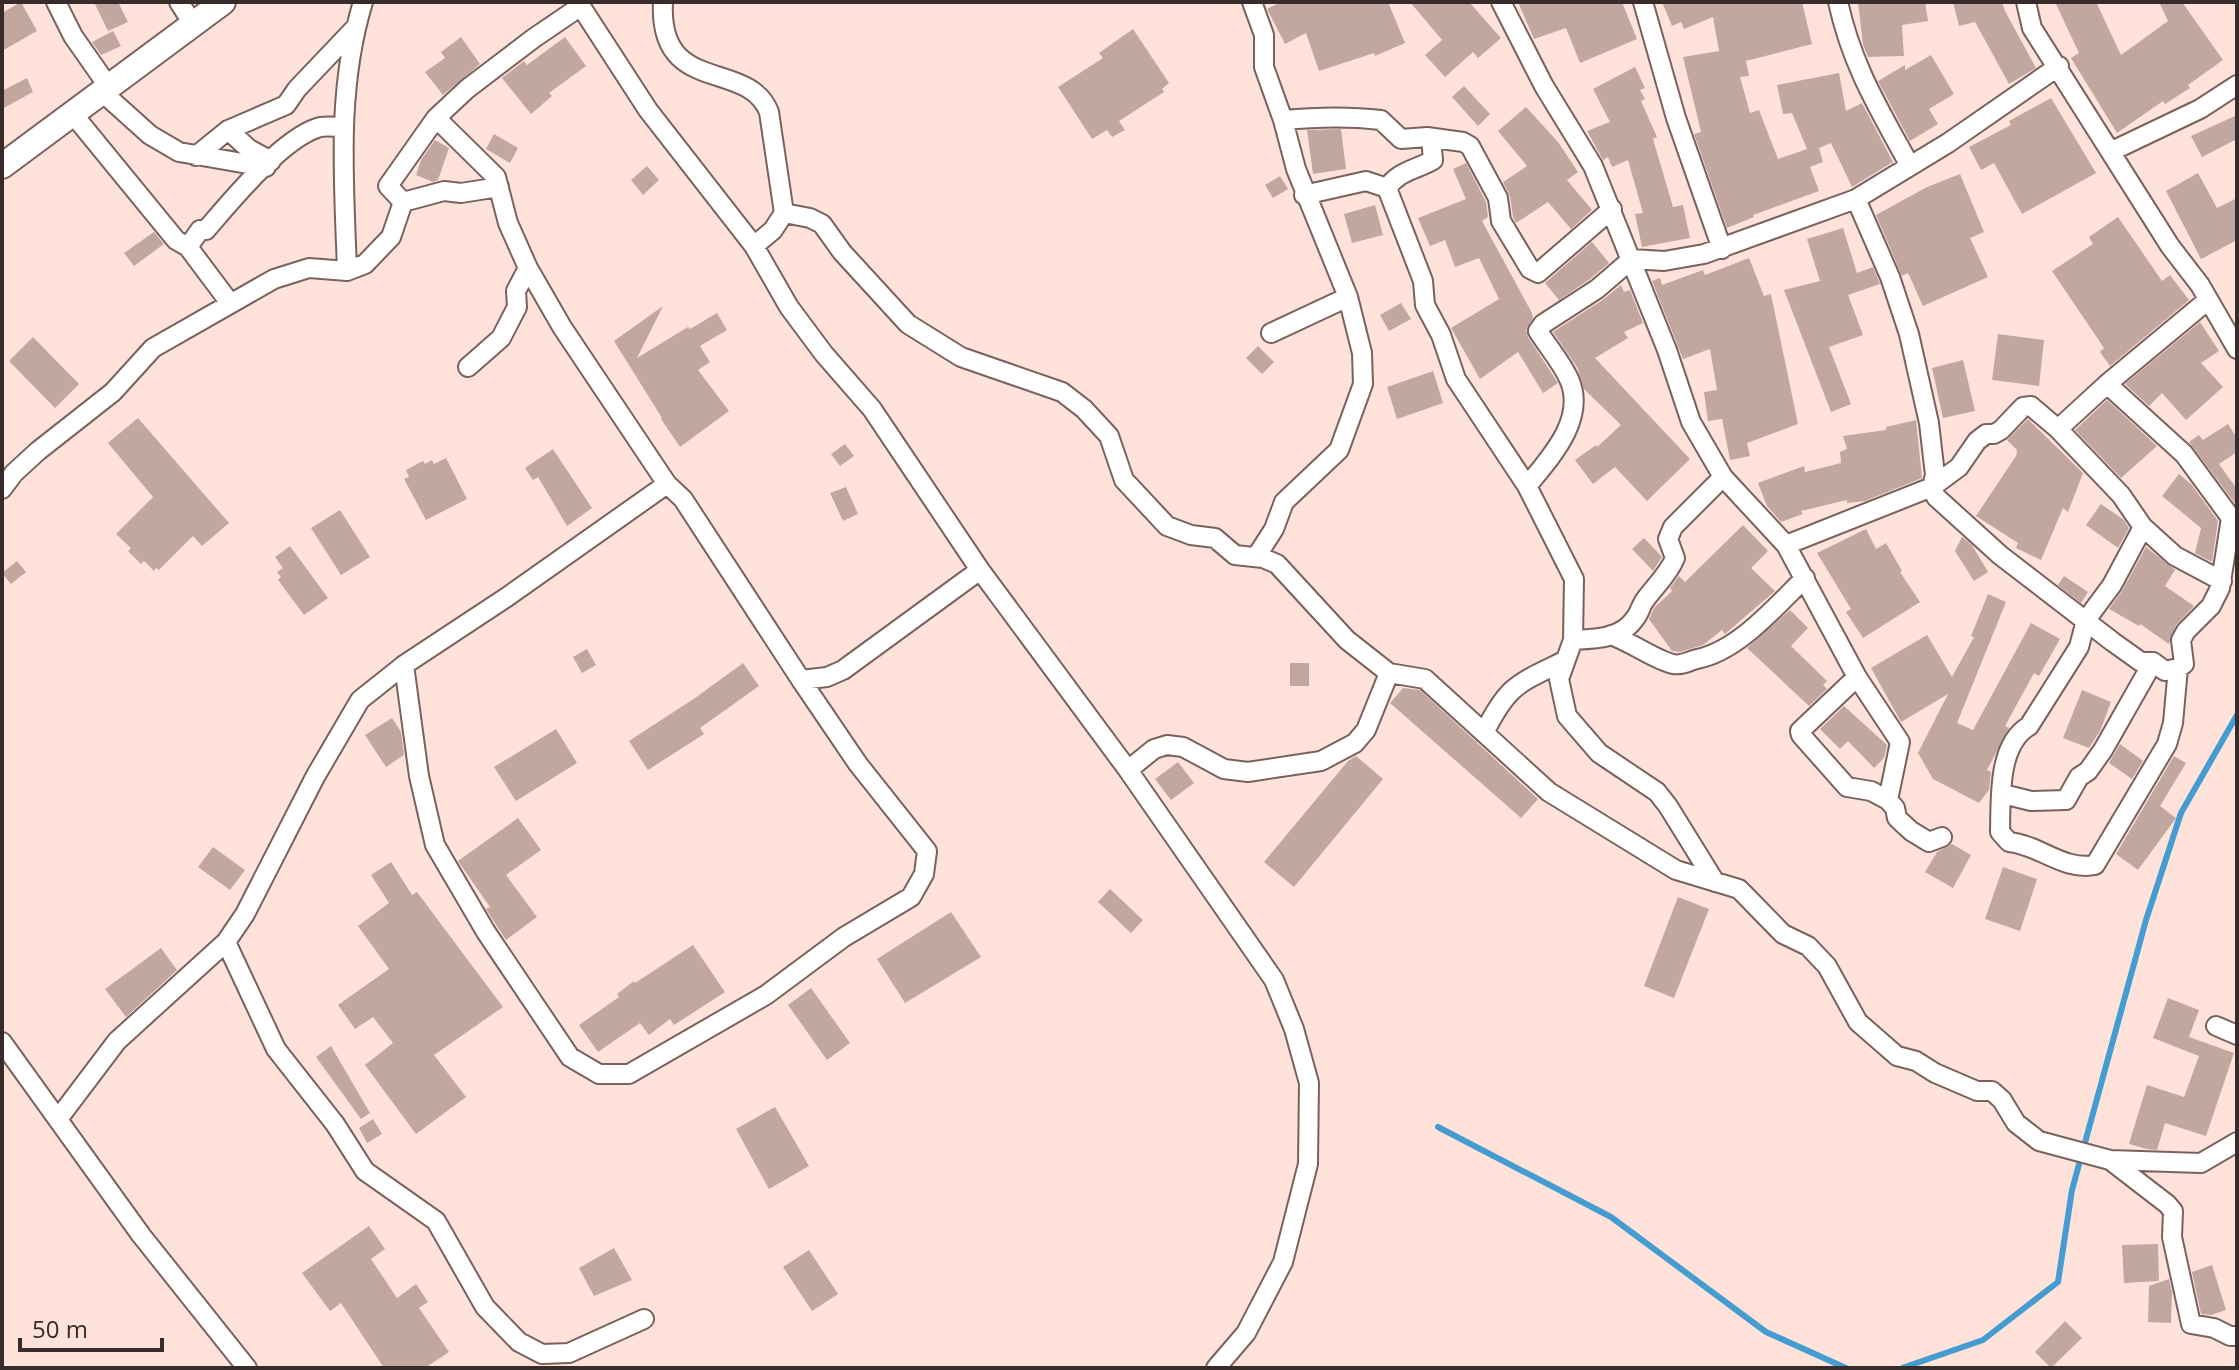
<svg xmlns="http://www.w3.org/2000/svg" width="2239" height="1370" font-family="'Open Sans',sans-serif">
	<rect width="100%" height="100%" fill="#ffe3db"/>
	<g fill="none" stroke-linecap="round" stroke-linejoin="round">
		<path stroke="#459cd1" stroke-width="6" d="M1438,1127L1611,1217L1766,1332L1846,1368
			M1902,1368L1983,1340L2058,1282L2072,1190L2146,920L2181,813L2237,715"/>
	</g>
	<path fill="#c1a7a0" d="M21,2L37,31L2,51V13Z
		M94,2H118L128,22L108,31Z
		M1281,2H1388L1405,43L1375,56L1374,53L1319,71L1306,33L1285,44L1267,9Z
		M1410,2H1469L1501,38L1478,58L1473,52L1445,77L1425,55L1442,40Z
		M1518,2H1622L1637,39L1580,63L1566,28L1534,39Z
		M1662,2H1802L1812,44L1746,61L1749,76L1740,77L1750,113L1759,110L1778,159L1807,149L1792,113L1783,114L1777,85L1839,73L1846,111L1862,103L1893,162L1852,187L1831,143L1819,148L1823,162L1810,167L1819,191L1753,215L1754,217L1727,228L1694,134L1701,132L1683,57L1719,51L1713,17L1684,29L1681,22L1672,26Z
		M1858,2H1925L1928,21L1902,25L1904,56L1868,57L1863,45Z
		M1953,2H2002L2005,11L2036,68L2009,84L1975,22L1959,26Z
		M2055,2H2096L2121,55L2168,21L2159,2H2182L2223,60L2188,85L2190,88L2165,104L2163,101L2117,133L2071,58L2079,53Z
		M1133,29L1169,83L1162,89L1164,92L1119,121L1125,130L1112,137L1107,130L1092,139L1058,87L1103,58L1099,53Z
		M113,31L121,46L101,55L92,42Z
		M461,37L480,64L443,95L425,72L445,58L441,52Z
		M565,37L586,66L549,93L552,96L531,114L502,78L524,61L527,65Z
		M1931,55L1954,94L1929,109L1938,124L1910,141L1878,81L1905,65V70Z
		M1635,67L1645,88L1640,90L1645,99L1641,101L1657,137L1653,139L1673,207L1683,205L1690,238L1642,247L1635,214L1643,213L1628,160L1612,167L1608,157L1603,160L1587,131L1610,122L1593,89Z
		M27,78L33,92L2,109V91Z
		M1464,86L1490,114L1478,126L1452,97Z
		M2051,98L2096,173L2022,214L1994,163L1981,170L1969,147L2011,125L2009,121Z
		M1526,107L1558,142L1578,172L1567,180L1592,210L1571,229L1548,202L1516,223L1513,217L1510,196L1503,182L1527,166L1498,131Z
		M2237,115V139L2202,157L2191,136Z
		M1341,129L1346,169L1313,174L1307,130Z
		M494,134L518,148L510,163L486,149Z
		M435,140L449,148L438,180L433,182L416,175L421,160Z
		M1466,163L1486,202L1488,217L1482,221L1532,313L1533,318L1526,330L1528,337L1558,383L1543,393L1518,352L1480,379L1451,328L1499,299L1479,258L1455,267L1445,240L1430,246L1418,218L1466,199L1453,169Z
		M647,166L659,180L643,195L631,180Z
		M2198,173L2217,208L2237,198V240L2201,259L2166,191Z
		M1960,174L1984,232L1970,238L1988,277L1923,306L1908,273L1902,276L1876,215L1927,187Z
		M1280,176L1288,189L1273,198L1265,185Z
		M1375,205L1383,235L1352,243L1344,214Z
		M2118,217L2162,281L2170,275L2189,300L2110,366L2100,352L2104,348L2052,271L2093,244L2089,237Z
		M1843,228L1857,273L1873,267L1880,284L1848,295L1863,335L1829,347L1851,404L1831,412L1784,290L1820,281L1807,239Z
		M154,232L164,244L134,266L124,253Z
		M1592,242L1609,263L1590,279L1559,300L1545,283Z
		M1749,258L1764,296L1771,294L1798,424L1747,443L1750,456L1730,460L1722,419L1708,421L1704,392L1717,390L1710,349L1683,359L1652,281L1660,278L1662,285L1703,270L1705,275Z
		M1621,285L1624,292L1630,290L1643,323L1624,332L1628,338L1595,358L1690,459L1647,501L1615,467L1593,484L1575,460L1596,445L1597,447L1621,425L1584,389L1577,367L1553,332L1604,299Z
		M1401,303L1411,319L1389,331L1380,315Z
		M663,306L637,358L688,327L690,329L717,313L727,330L700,346L710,362L698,370L729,411L680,447L661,419L662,418L614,341Z
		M2200,322L2219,351L2201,363L2223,387L2186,420L2162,393L2149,406L2125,384Z
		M1998,334L2044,340L2039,386L1992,380Z
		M33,337L79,384L55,408L9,361Z
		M1258,346L1274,362L1262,374L1246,358Z
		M1963,360L1975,411L1943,418L1932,368Z
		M1433,371L1443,403L1397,419L1387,387Z
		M2107,400L2157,446L2121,478L2075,430Z
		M138,418L229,523L202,546L193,536L159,570L156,568L154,571L144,561L141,564L128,551L131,548L116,534L153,497L108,443Z
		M2028,419L2083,473L2068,512L2063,508L2041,560L2016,548L2018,543L1976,516L2016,456L2017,450L2007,440Z
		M1916,420L1922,478L1865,501L1847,503V500L1801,511L1803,514L1781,522L1767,506L1758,483L1804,466L1805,472L1841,463L1840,452L1847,449L1843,436L1886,430V427Z
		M2228,424L2237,438V452L2219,464L2237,489V506L2189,442L2199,435L2203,440Z
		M845,444L854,456L840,466L831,454Z
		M553,449L592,508L567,526L538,477L533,480L525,468Z
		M446,458L467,499L426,520L404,479L409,477L406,470L423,461L425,464L432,460L434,464Z
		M2179,474L2191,484L2218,521L2212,562L2195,553L2201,528L2162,496Z
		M846,487L858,514L843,521L830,493Z
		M2101,504L2124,520L2129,528L2118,548L2086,525Z
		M340,510L370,557L341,575L311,528Z
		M1743,525L1768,551L1751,568L1775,591L1725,634L1722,630L1703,645L1680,652L1672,651L1649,619L1654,608L1672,591L1670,588L1679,576L1685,582Z
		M1866,529L1876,549L1886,543L1902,571L1900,572L1920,602L1863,638L1846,612L1851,609L1817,553Z
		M1962,537L1972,545L1988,572L1974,581L1955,551Z
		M1644,538L1662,557L1653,571L1632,549Z
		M290,546L328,598L304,615L278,580L281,577L277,572L283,568L275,557Z
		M2146,547L2175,570L2165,586L2194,606L2176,625L2169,644L2140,624L2139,626L2109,609L2122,591Z
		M17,561L26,572L11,584L2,573Z
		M2064,576L2088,592L2081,603L2058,585Z
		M1988,594L2006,602L1957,723L1973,730L2031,623L2060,639L2039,676L2034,673L2005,726L2009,728L1987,770L1991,772L1989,790L1979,803L1933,779L1918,753L1948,694L1901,722L1871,668L1927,635L1952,677L1974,637L1971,636Z
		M1790,610L1808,628L1791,646L1827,681L1823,685L1827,689L1809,706L1747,648Z
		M587,649L596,665L582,673L573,657Z
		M743,663L759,686L700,728L704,734L648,770L629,741L695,698Z
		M1290,663H1309V686H1290Z
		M1403,688L1420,690L1538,799L1521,818L1390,703Z
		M2082,690L2111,702L2100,731L2089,748L2063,738Z
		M1844,706L1887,745L1884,758L1874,768L1848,741L1840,749L1820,729Z
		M392,718L401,732L404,755L386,767L365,735Z
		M556,729L577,763L516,801L494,767Z
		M2120,744L2143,761L2132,779L2109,763Z
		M1356,756L1383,779L1294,887L1264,862L1348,761Z
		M2174,756L2186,763L2160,806L2176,818L2138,870L2116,854Z
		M1178,762L1194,783L1171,800L1155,779Z
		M518,818L541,850L506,875L537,917L506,940L486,909L490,907L458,861Z
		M1952,844L1971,855L1953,888L1925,872L1937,852Z
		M213,847L245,870L230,890L198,867Z
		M391,862L412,895L417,892L503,1007L434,1055L466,1097L416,1134L365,1065L393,1043L373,1017L355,1029L338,1005L389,969L358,926L389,903L371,875Z
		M2003,867L2037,879L2020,931L1985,919Z
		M1110,889L1143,920L1131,933L1098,902Z
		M1678,897L1709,909L1674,998L1644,986Z
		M951,912L981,957L905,1003L877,959Z
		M693,945L725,992L674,1025L670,1019L649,1035L640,1023L598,1052L579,1025L619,997L617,994L634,981L635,983Z
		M161,948L177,970L126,1017L105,989Z
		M811,988L850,1043L827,1060L788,1005Z
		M2168,998L2199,1010L2189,1037L2234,1053L2206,1136L2165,1123L2157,1150L2147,1149L2129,1144L2147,1085L2184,1097L2199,1056L2153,1038Z
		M331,1046L370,1113L361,1119L316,1057Z
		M775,1107L809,1166L769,1189L736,1129Z
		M373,1119L382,1134L367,1143L359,1128Z
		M369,1226L385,1249L371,1259L397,1298L416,1284L428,1302L419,1308L449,1352L425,1368H384L341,1303L330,1311L302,1273Z
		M2158,1244L2159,1281L2124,1283L2122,1245Z
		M614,1248L632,1280L594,1296L579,1268Z
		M809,1250L838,1294L812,1311L783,1267Z
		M2212,1265L2226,1310L2211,1315L2201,1314L2192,1272Z
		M2169,1279L2172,1292L2171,1323L2148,1322L2149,1286Z
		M2065,1321L2082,1338L2051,1368L2035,1352Z"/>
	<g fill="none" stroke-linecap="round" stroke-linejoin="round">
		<defs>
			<path id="minor" d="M56,2L73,36L108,86
				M179,2L193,24
				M578,2L648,110L754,246L789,307L824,354L872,409L980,570L1128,770L1274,980L1294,1029L1309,1083L1308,1164L1283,1262L1246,1333L1216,1368
				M663,2C658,97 748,58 769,112L784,213L773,230L754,246
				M1252,2L1264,35V67L1283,120L1296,169L1348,297L1362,353L1363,384L1339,450L1284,502L1274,529L1256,557
				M1501,2L1544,86L1593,166L1667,350L1691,422L1723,477L1786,545L1857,677L1900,742L1888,800
				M1643,2L1676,118L1722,249
				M1838,2C1852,66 1879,109 1910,166
				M2026,2L2032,28L2170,246L2200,285L2237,349
				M101,91L150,135L179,152L266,167
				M72,113L176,240L188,247L230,303
				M436,118L496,177L508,223L528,268L562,327L667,484L683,499L801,680L827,677L843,670L980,570
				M1283,120C1316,117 1348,116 1381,120L1401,139L1427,137L1463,142L1470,146L1498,198L1501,221L1530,269L1538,273L1612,209
				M228,130L249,149L271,161
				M2112,151L2200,109L2237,85
				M196,156L228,130L286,105L297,89L356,27
				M1387,188C1400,170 1416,170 1433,160L1431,138
				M1304,195L1366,181L1387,188L1423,281L1425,305L1441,335L1456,379L1527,486
				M1856,199L1890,277L1909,334L1929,423L1935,475L1932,487L1936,497L2000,555L2113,642L2141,662H2153L2165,671L2178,668
				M403,202L444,191L461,193L499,187
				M784,213L810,218L822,224L842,252L908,324L961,357L1062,392L1084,409L1109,436L1124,480L1167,526L1191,535L1215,538L1235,555L1263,558L1277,564L1347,640L1389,673L1425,679L1549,792L1676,870L1739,889L1783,934L1808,946L1827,966L1858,1022L1897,1056L1916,1061L1935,1073L1977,1091H1992L2002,1100L2016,1123L2039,1141L2110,1160L2201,1163L2237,1142
				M188,247L200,230H206C231,201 281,140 317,128C324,125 334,127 342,127
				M347,271C344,180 336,91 363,2
				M1271,333L1348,297
				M468,367L501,338L517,307L516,291L528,268
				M2107,384L2184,454L2231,518L2220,588L2211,606L2186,631L2181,640L2184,664L2178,668L2173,723L2167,744L2095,865C2063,871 2040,845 2009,842L2000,832C2001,800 1997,745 2029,726L2079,647L2086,620L2112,585L2143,527
				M2058,429L2107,384L2208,300
				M2,489L14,473L38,451L113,392L153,348L274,279L309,268L347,271L365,264L391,237L403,202L388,186L436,118L467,89L534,38L581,6
				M1786,545L1932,487L1959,467L1977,441L1986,434H1994L2001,430L2023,407L2031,406L2058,429L2121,495L2143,527L2175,556L2222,581
				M1611,635C1631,642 1655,660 1673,664C1683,666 1688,661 1697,659C1738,651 1775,607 1805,578
				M1573,640C1596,639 1622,639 1636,617C1640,612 1641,605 1645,600C1655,586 1668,575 1675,558L1668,539L1673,527L1723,477
				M404,665L419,776L435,845L486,932L570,1057L599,1074H629L766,995L844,937L911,897L924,874L927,851L858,764L801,680
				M1857,677L1800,731L1801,735L1847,787L1871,791L1888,800L1895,808L1897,818L1911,831L1929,842L1942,837
				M1484,733C1508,685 1517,684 1564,661
				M1128,770L1154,749L1167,745L1183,747L1224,769L1248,772L1321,761L1355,743L1366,730L1389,673
				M2003,794L2031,801L2066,800L2079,777L2088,771L2103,750L2153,662
				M1715,882L1668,806L1657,792L1599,753L1567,716L1559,679L1573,640L1574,579L1527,486C1550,458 1587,419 1569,379C1562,363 1548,347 1538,331L1543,324L1597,289L1632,259L1664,261L1704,254L1856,199L1948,143L2059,66
				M226,942L276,1049L335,1124L365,1171L436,1221L485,1307L519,1342L542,1354L569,1353L644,1319
				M2216,1026L2237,1035
				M2,1042L141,1235L247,1368
				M58,1119L117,1041L226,942L245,914L315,777L360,700L404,665L507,597L667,484
				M2110,1160L2167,1204L2173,1211L2172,1237L2191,1324L2214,1328L2230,1336H2237"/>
			<path id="secondary" d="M2,166L223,2"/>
		</defs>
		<use href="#minor" stroke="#7a625c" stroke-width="22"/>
		<use href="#secondary" stroke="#7a625c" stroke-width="28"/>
		<use href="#minor" stroke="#fff" stroke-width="18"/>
		<use href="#secondary" stroke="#fff" stroke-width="24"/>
	</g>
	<rect width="2239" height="1370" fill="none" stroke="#372c29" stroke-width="8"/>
	<path d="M20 1338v12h142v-12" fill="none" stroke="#372c29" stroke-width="4"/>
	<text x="32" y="1338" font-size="24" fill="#372c29" stroke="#ffe3db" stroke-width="6" paint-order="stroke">50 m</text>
</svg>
